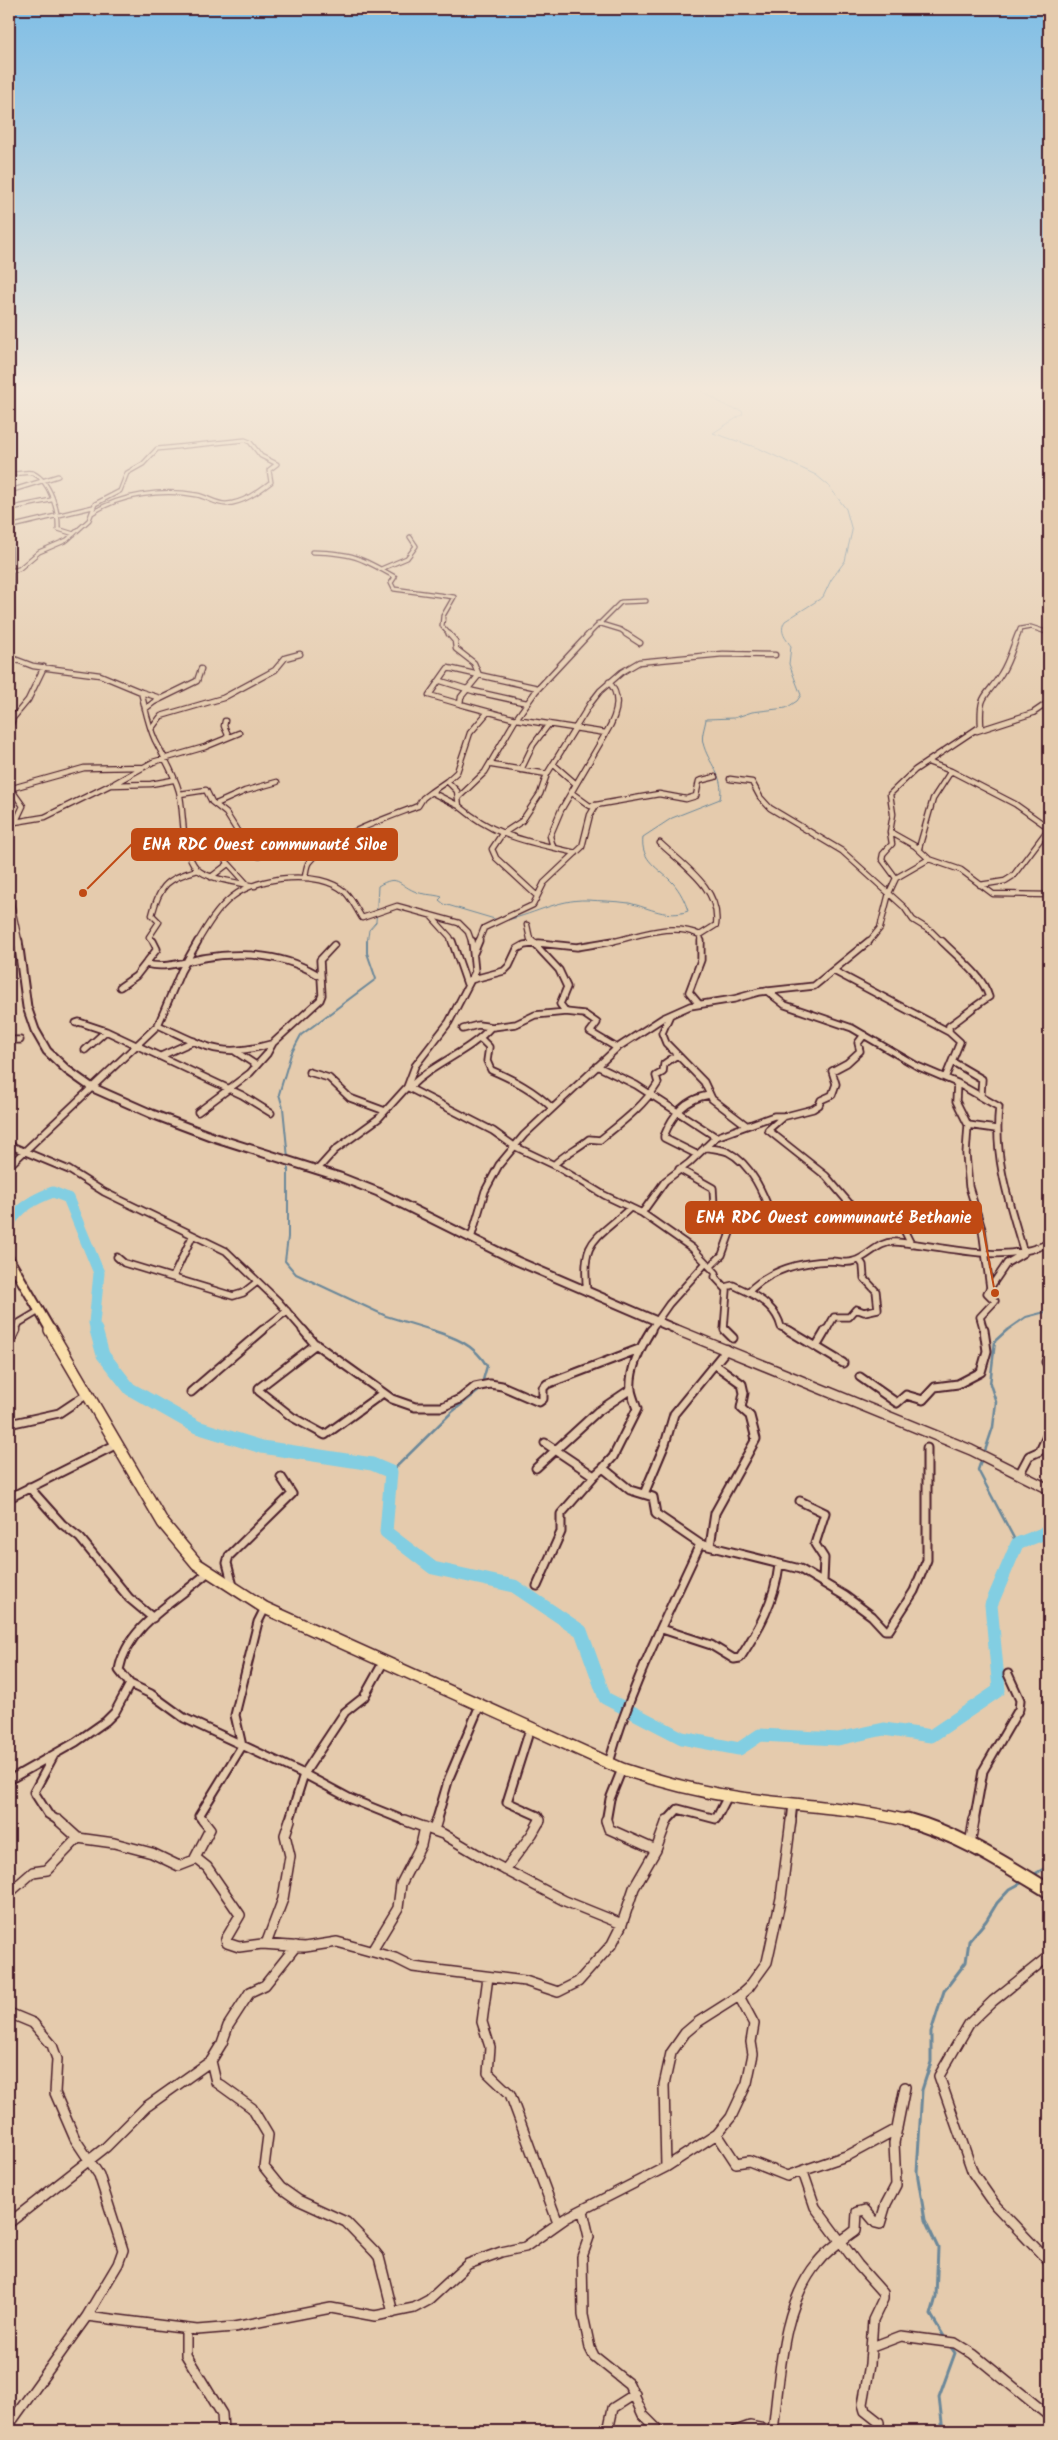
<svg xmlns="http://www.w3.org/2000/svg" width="1058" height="2440" font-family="Kalam,sans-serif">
	<rect width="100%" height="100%" fill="#e5cbad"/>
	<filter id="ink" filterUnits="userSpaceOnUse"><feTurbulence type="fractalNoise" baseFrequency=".02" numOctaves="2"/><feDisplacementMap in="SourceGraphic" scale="10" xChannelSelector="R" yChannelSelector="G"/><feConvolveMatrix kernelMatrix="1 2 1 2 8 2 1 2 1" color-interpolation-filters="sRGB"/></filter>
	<g filter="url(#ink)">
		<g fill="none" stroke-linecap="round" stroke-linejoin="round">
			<path stroke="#6c8899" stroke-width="1" d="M502,921C531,916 557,899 587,900C601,901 616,901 629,903C650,908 668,919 688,911C685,901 680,891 673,883C659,868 640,861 643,837L672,818L720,799C725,775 708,764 703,743C701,735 705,727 706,719L734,718L752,712L786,708L797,701L801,695L789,664L791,646C785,638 779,631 785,621L823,597L831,580L845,561L852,531L846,509L828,485L816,475L758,448L713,433L743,414L742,411L728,407L700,390
				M367,943L369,930L376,922L378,886C398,874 398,884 414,891C422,895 433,894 442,897L439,900L444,904L498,920"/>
			<path stroke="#6c8899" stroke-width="2" d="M288,1158L283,1108L279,1094L291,1054L301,1035L376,979L367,953V941
				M288,1163V1237L285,1261L296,1274L386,1316L435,1331
				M1006,1331L1026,1317L1049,1311"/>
			<path stroke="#6c8899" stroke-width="2.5" d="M431,1330C454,1337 474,1344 487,1366L483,1380
				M984,1454L993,1427L996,1402L990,1384L995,1341L1007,1330
				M982,1458L978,1470L1017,1544
				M391,1472L452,1412L480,1390"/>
			<path stroke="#6c8899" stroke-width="3" d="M1033,1875L1049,1866
				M945,2338L931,2315L936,2297L938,2248L925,2220L917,2172L922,2090L931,2062V2032L944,1991L966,1962L969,1941L986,1921L997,1903L1010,1889L1023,1882
				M943,2431L939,2397L955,2353L950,2346"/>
			<path stroke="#82cee2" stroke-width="11" d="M9,1224C20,1207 34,1199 53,1192L68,1198L99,1273L94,1323L96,1331"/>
			<path stroke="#82cee2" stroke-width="13" d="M96,1330L103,1355L130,1389L197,1427L262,1447L372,1464L391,1472L386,1532L433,1568L514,1586L581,1631L605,1698L682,1738L739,1749L760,1735L838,1739L884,1729L931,1736L999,1690L991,1605L1017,1544L1045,1533L1049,1536"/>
			<defs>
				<path id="minor-far4" d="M9,475C16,474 27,471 33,473C50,481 59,511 58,529L74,534
					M13,490L58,476
					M12,508L51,500
					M9,527L93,507
					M312,552C352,553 360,557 395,577L391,583L394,589L454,597L443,616L442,626L450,635
					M381,569L407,558L416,546L410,537
					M10,571L19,569L39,552L67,540L89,520L95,504L120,491L127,473L143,464L157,449L245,440L250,442L261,456L277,464L269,470L271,482C258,492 243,503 226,504C216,504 207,497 197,495C163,489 121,494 92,513
					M598,623L621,630L628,635
					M588,635L621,602L646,601
					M1018,635L1020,629L1031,627L1049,633"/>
				<path id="minor-far3" d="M449,634L455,641L456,649L474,663L479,675L538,688
					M626,634L640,643
					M9,657L33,666L100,675L141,692C145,707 148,725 155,740C163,756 174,773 179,791C185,815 180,849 197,869C206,879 241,883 255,886
					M448,668L479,675L461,697L460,704L429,695Z
					M441,681L473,691L527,703
					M141,692L160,698
					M145,709L154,702L197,681L201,669
					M488,712L470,733L457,772L447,781L457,791L459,806C498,839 529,841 576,853
					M225,721L224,726L228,735L226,738
					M152,728L161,716L223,698L275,670L285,658L300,654
					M9,730L13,718L28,700L44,667
					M977,731L1033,713L1049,702
					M606,733C616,717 623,698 609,682
					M553,764L576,784
					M492,765L547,774
					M521,770L533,745L549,724
					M951,771L1015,804L1049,828
					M730,779L752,782L760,797L770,808L842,851L904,907L913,920L931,931L943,943
					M115,783L153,762L205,747L239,733
					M9,789L84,768L144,767
					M11,789L23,806L16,821
					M431,792L447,781
					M572,793L590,806L659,794L686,799L696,796L699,781L715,777
					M180,794L206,790L212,802L226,813L241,837L225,856L228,864L211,877
					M459,797L485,772L516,719L460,704
					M216,804L245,791L277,782
					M9,823L45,817L110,785L151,784L173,780
					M890,832L892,844L883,854L882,859L896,878
					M241,837L259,856
					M660,843C683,865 721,889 716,925L700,935L701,943
					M553,847L550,836L561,810L606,733L516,719L536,691L589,634
					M919,848L933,799L951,771L928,762
					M929,859L961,870L993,894L1049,895
					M228,863L247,884
					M305,877C306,872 306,866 309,862C330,837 387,818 418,806L423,798L431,792L459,806
					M980,885L1005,881L1013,876L1049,828
					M536,895L496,858L492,849L502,834L522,821L540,794L547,774L590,704L600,691L622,672L639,662L723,654L775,655
					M430,915L450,937L452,943
					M527,925L530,939L533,943
					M154,943L149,937L159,922L152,915C160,884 168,878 198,870
					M197,943C207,926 217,909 232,897C258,876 319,869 345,892C352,899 357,910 362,918L397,906L459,923L468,932L472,943
					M478,943L484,928L533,905L544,883L582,847L590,815L596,805
					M606,943C637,937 671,921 700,935
					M868,943L880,928L889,893L896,878L929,859L915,846L890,832L893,814L890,794L915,770L981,726C979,692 986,699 1001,674C1009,662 1013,646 1018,634"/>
				<path id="minor-far2" d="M452,941L467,984
					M532,941L559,970L567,987L560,1004L566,1012
					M942,941C958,958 982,974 989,997C974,1006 963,1017 949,1026V1032L960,1042L945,1078
					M474,953L479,941
					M146,964C165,969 184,962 203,958C242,951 287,954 321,977
					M834,971L949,1032
					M470,980L504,971L509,966L517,949L524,945L539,943L577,947L613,941
					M120,987L136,976L157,949L153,941
					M767,991L785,1005L852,1028L917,1066L957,1083L999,1107C993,1158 1010,1205 1024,1253L1007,1263L990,1288
					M699,1004L689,992L701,960V941
					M670,1015L662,1033L666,1043L704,1082L712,1099L746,1125
					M76,1023L79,1022L106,1031
					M158,1025C205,1046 219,1059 271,1044
					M463,1029L478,1025L493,1027L516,1024L535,1015L566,1012L584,1014L597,1023L590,1032L617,1048
					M481,1039L489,1047L487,1061L491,1070C514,1080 534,1090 552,1108
					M9,1040H20
					M85,1050L106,1031L242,1095L271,1113
					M236,1052L256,1065
					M161,1056L194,1041
					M953,1062L982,1079L981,1095
					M597,1066L636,1085L716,1137
					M309,1072L329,1078L350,1098L385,1111
					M957,1083L956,1101L968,1125
					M407,1087L493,1131L514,1146L554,1165L604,1195L642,1213L692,1248L716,1273L715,1277L727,1290L724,1329L726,1331
					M409,1088C433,1063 468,1053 491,1027
					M198,1112L250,1073L267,1054L273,1043L320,1000L322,995L320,960L334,945
					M784,1116L768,1130L826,1176L849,1203L867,1214L883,1215L895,1220L904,1230L911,1244
					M9,1145L69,1170L104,1192L226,1251L278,1301L304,1331
					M705,1147C712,1149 721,1149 728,1152C754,1165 766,1201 776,1226
					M696,1154L664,1138V1136C673,1114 685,1099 709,1095
					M554,1165C564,1154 577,1149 589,1139L600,1140C621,1123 644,1106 658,1083L656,1076L663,1072L664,1064L677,1055
					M9,1166L158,1025L181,971L198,941
					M679,1169L713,1188L715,1224L730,1233L722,1255L710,1267
					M317,1170L335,1150L379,1118L407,1087L415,1066L449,1022L475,972L472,941
					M642,1213L665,1181L689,1163L716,1137L774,1116H786L813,1109L819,1105L821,1100L832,1095L836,1084L832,1071L847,1063L860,1051L858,1043L864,1035
					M471,1238L485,1191L499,1165L524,1135L617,1048L663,1018L690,1006L734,999L759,992L814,986L869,941
					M117,1257L124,1263L233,1296L243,1293L257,1282
					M173,1277L193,1235
					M725,1287L733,1285L748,1292C771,1269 800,1262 831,1261C839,1261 847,1264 854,1261C869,1257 878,1241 895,1242C946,1245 1000,1266 1049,1243
					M587,1292C581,1238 595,1241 630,1208
					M748,1292C763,1300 777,1310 781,1327L791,1331
					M15,1331L19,1323L39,1311
					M261,1331L287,1311
					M650,1331L669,1304L705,1264
					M826,1331L834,1317H849L856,1309L864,1312L878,1309L876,1291L864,1278L863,1265L859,1259
					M984,1331L980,1317L995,1301L987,1293L990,1288L982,1229L969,1187L966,1154L968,1125L996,1129"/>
				<path id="minor-far1" d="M303,1330L314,1343L392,1399L415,1407H442L460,1399L475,1387L490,1384L502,1386L539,1402L543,1399V1388L547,1384L639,1349
					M725,1330L733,1338
					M788,1330L843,1363
					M9,1344L16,1330
					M316,1344L259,1388V1391L292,1417L325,1435L383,1393
					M816,1347L826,1330
					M1049,1355L1046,1362L1049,1366
					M860,1377L897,1403L906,1395L923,1400L935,1387L958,1384L981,1372L987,1351L984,1330
					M191,1392L263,1330
					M9,1424L59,1413L89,1393
					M545,1443L594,1476L603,1468L630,1490L653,1497L656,1514L700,1544C667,1616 630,1687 609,1763
					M536,1468L597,1412L631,1389
					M603,1468L613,1457L637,1409C635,1403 632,1396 631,1390C629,1370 641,1346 651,1330
					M1020,1473L1029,1456L1040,1451L1049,1432
					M29,1487L62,1524L80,1538L129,1598L153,1618
					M644,1494L665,1444L674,1414L727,1349
					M9,1498L117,1444
					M800,1501L825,1513L815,1544L824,1558L823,1582
					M700,1544L800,1569L845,1596L872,1616L885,1630H889L914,1591L927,1560V1448
					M710,1546L715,1513L756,1439L750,1416L741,1408L744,1393L742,1384L717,1366
					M233,1586L227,1563L229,1556L292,1494L281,1477
					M537,1586L561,1532V1514L594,1476
					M662,1629L711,1645L734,1659L740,1658C759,1629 775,1600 779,1565
					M130,1684L151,1694L184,1718L304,1774L351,1799L408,1822
					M530,1729L507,1802L538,1816L540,1822
					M54,1755L34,1792L48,1814L60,1822
					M9,1780L76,1742L106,1721L115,1712L130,1684L119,1670C127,1625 176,1602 207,1573
					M204,1822L199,1816L242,1746L235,1715L258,1622L265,1608
					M289,1822L304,1774L345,1712L364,1697L384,1661
					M436,1822L449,1778L480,1705
					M606,1822L610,1799L622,1769
					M666,1822L678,1809L716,1819L728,1796
					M791,1822L793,1803
					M974,1822L983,1771L1019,1709L1020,1700L1008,1674"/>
				<path id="minor" d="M58,1820L78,1838L114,1843L152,1853L179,1866L197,1859L207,1867L240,1915L226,1939L227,1943L239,1947L262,1944L305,1947L337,1942L395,1958L413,1967L525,1981L558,1992L578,1982L612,1944L622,1924L634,1888L656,1850L667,1820
					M404,1820L443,1834L492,1863L565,1901L622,1924
					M606,1820L609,1829L656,1850
					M434,1830L437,1820
					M970,1845L974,1820
					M195,1858L210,1829L203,1820
					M505,1870L532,1834L540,1820
					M9,1893L33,1872L47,1870L78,1838
					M266,1944L283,1899L290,1856L285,1835L290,1820
					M372,1951L398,1908L401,1884L421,1845L425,1827
					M1049,1956L993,2001L969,2024L939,2076L973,2173L996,2206L1049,2262
					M488,1977L482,2022L490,2047L488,2073L510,2094L558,2223
					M9,2013L33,2023L52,2045L57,2059L55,2093L75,2139L99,2175L123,2250L118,2264L87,2316
					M211,2061L216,2082L252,2108L268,2135L264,2167L281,2188L298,2200L346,2222L375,2252L379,2257L393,2313
					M717,2134L736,2163L749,2161L787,2176L849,2155L897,2129
					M666,2167L717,2134L731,2117L747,2083L753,2054L751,2042L754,2024L739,1996
					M803,2172L815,2207L858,2265L883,2293V2299L873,2320L870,2364L863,2404L865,2411L879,2422V2431
					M583,2211L589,2237L582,2257L583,2315L590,2348L594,2356L629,2384L643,2415L659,2431
					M9,2223L106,2147L146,2107L211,2061L222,2043L228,2026L250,1992L265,1985L296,1946
					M186,2329V2355L222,2414L223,2431
					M872,2347L901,2336L955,2343L973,2354L1049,2416
					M9,2425L87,2316L197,2330L234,2327L331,2308L375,2316L414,2308L429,2300L468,2264L501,2252L525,2247L566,2218L666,2167L664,2085L671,2053L685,2033L698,2022L739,1996L749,1987L767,1962L781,1898L791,1820
					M608,2431L613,2408L635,2394
					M736,2431L750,2426L774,2431
					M773,2431C780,2376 781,2306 818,2262C828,2249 843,2240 856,2230L857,2212L865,2210L876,2223L880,2224L886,2204L896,2185L894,2143L905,2087"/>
				<path id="secondary-far3" d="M9,528L11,612L9,633"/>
				<path id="secondary-far2" d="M9,896L19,943"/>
				<path id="secondary-far1" d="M18,941L27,1007L35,1030L47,1051L67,1070L91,1087L152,1114L213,1137L340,1177L378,1192L517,1261L680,1331"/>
				<path id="secondary" d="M677,1330L971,1450L1049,1489"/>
				<path id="trunk-far2" d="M9,1259L51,1331"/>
				<path id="trunk-far1" d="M50,1330L163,1523L197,1564L265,1608L622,1769C661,1782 700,1792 741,1798C798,1806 856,1807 912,1822"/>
				<path id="trunk" d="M907,1820C959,1834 1003,1863 1049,1891"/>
			</defs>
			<use href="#minor-far4" stroke="#4a1f2b" stroke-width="5.5"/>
			<use href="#minor-far3" stroke="#4a1f2b" stroke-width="7"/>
			<use href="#minor-far2" stroke="#4a1f2b" stroke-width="9"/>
			<use href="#minor-far1" stroke="#4a1f2b" stroke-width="11"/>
			<use href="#minor" stroke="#4a1f2b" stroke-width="12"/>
			<use href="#secondary-far3" stroke="#4a1f2b" stroke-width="7"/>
			<use href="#secondary-far2" stroke="#4a1f2b" stroke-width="8"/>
			<use href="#secondary-far1" stroke="#4a1f2b" stroke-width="11"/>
			<use href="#secondary" stroke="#4a1f2b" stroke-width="12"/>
			<use href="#trunk-far2" stroke="#4a1f2b" stroke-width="12"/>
			<use href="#trunk-far1" stroke="#4a1f2b" stroke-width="14"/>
			<use href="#trunk" stroke="#4a1f2b" stroke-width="17"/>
			<use href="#minor-far4" stroke="#e5cbad" stroke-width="3"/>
			<use href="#minor-far3" stroke="#e5cbad" stroke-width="4.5"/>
			<use href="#minor-far2" stroke="#e5cbad" stroke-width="5.5"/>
			<use href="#minor-far1" stroke="#e5cbad" stroke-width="7"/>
			<use href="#minor" stroke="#e5cbad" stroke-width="9"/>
			<use href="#secondary-far3" stroke="#e5cbad" stroke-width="4.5"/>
			<use href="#secondary-far2" stroke="#e5cbad" stroke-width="5.5"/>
			<use href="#secondary-far1" stroke="#e5cbad" stroke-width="7"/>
			<use href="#secondary" stroke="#e5cbad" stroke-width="9"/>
			<use href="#trunk-far2" stroke="#f9deab" stroke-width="8"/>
			<use href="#trunk-far1" stroke="#f9deab" stroke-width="11"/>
			<use href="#trunk" stroke="#f9deab" stroke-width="13"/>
		</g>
	</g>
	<linearGradient id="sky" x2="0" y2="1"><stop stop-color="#7fbee6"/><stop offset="0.53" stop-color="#f3e8da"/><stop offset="1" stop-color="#f3e8da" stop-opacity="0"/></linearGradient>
	<rect width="1058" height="732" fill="url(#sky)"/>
	<path fill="none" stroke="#c04a14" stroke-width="2" d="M83 893L132 844M995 1293L981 1217"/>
	<g fill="#c04a14" stroke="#e5cbad" stroke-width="2">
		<circle cx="83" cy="893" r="5"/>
		<circle cx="995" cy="1293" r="5"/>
	</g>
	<g fill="#c04a14" stroke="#c04a14" stroke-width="2">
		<rect x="132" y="829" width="265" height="31" rx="5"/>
		<rect x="686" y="1202" width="295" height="31" rx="5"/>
	</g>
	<g font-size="16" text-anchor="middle" font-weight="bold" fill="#fff">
		<text x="265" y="850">ENA RDC Ouest communauté Siloe</text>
		<text x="834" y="1223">ENA RDC Ouest communauté Bethanie</text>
	</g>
	<rect width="1058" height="2440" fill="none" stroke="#e5cbad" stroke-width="30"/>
	<rect x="15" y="15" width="1028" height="2410" fill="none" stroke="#4a1f2b" stroke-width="2" filter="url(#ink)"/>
</svg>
